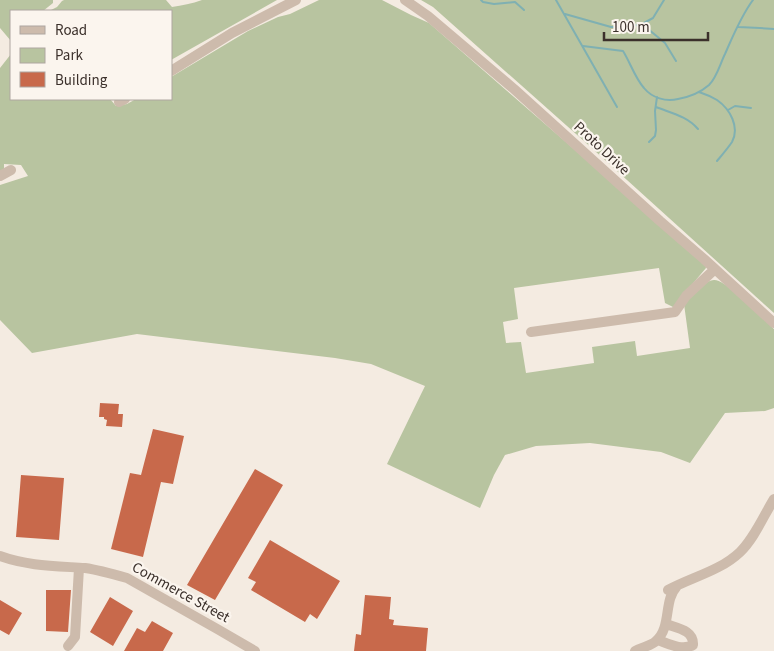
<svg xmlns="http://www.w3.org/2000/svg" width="774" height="651" font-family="'Source Sans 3',sans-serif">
	<rect width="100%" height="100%" fill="#f4ebe1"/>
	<path fill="#b8c4a0" d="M0,0H53V3L43,11H11V41L0,28Z
		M64,0H166L172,7C182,5 192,4 202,0H277L171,60V11H49L57,7L62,1Z
		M319,0H382L411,15L429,23L705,263L706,268L673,307L665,303L659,268L514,288L518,319L503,322L506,343L521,342L526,373L594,363L592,347L635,341L637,356L690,348L684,304C691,297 705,280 714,280C726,279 765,320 774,329V408L765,411L725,413L690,463L661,452L590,443L536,446L505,455L494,475L480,508L387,464L425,386L371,364L335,358L137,334L32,353L0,320V185L28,176L21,165L4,164V170L0,171V68L11,54V99H110L116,106L127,104L136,99H171V77L248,31L278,17L290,14Z
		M421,0H774V313L585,142L433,7Z"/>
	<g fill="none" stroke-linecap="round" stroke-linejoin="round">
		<path stroke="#7fb0b2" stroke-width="2" d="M481,0L483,2L494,4L515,2L524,10
			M556,0L617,107
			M565,14L611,27H627L642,24L653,18L664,0
			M642,24L665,43L676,61
			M738,27L760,28L774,29
			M583,46L623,51C630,62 635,78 644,88C652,98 666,102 678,99C689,97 701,92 709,85C717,77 720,64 725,54C733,36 741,16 753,0
			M699,92C705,94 712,97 717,100C730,109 740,127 732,142C728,148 722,155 717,161
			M656,107C671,113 687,116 698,129
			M728,110L735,106L751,108
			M649,142L655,136L656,130L655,111L657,97"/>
	</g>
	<path fill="#c8694b" d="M100,403L119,404L118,414H123L122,427L106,426L107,420L104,419V417H99Z
		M153,429L184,436L173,484L161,482L143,557L111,549L130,473L141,475Z
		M255,469L283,485L215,600L187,585Z
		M21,475L64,478L59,540L16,537Z
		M270,540L340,581L317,619L310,614L305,622L251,590L256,582L248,578Z
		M46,590H71L68,632L46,631Z
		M365,595L391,597L389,619L394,620L393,625L428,628L426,651H354L356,634L361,635Z
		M110,597L133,611L113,646L90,632Z
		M0,600L22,613L9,635L0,630Z
		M152,621L173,633L163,651H124L137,628L145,632Z"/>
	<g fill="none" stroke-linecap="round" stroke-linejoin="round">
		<path stroke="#cdbbac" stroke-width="10" d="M405,0L428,16L514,89L660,221L704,259L774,323
			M171,71L232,33L296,0
			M119,102L125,99
			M0,176L11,170
			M531,332L675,312L686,296L715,269
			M0,556C27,566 56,566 85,568C99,570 113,574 127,578L219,630L255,651
			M668,590C692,577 720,571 740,552C754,539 764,515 774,499
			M658,640C669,644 682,651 693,645C694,630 677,628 666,624
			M68,646L75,637L79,568
			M635,651C642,647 651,646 656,641C672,627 663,601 677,586"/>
	</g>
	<g text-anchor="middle" stroke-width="4.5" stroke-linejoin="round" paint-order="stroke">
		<g font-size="15" fill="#3b302b" stroke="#fbf5ee">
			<text transform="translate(602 148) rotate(43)" y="5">Proto Drive</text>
			<text transform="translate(181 592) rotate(29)" y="5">Commerce Street</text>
		</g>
	</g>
	<rect x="10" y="10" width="162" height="90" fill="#fbf5ee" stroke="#aea6a0"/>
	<rect x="20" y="26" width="25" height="8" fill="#cdbbac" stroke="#aea6a0"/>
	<text x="55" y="35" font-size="15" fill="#3b302b">Road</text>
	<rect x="20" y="48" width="25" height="15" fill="#b8c4a0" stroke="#aea6a0"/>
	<text x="55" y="60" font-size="15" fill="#3b302b">Park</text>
	<rect x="20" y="72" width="25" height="15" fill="#c8694b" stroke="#aea6a0"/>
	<text x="55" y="85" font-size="15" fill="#3b302b">Building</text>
	<path d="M604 32v8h104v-8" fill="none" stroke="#3b302b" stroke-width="2.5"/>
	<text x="612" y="32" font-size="15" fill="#3b302b" stroke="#fbf5ee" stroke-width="4" paint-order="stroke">100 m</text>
</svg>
